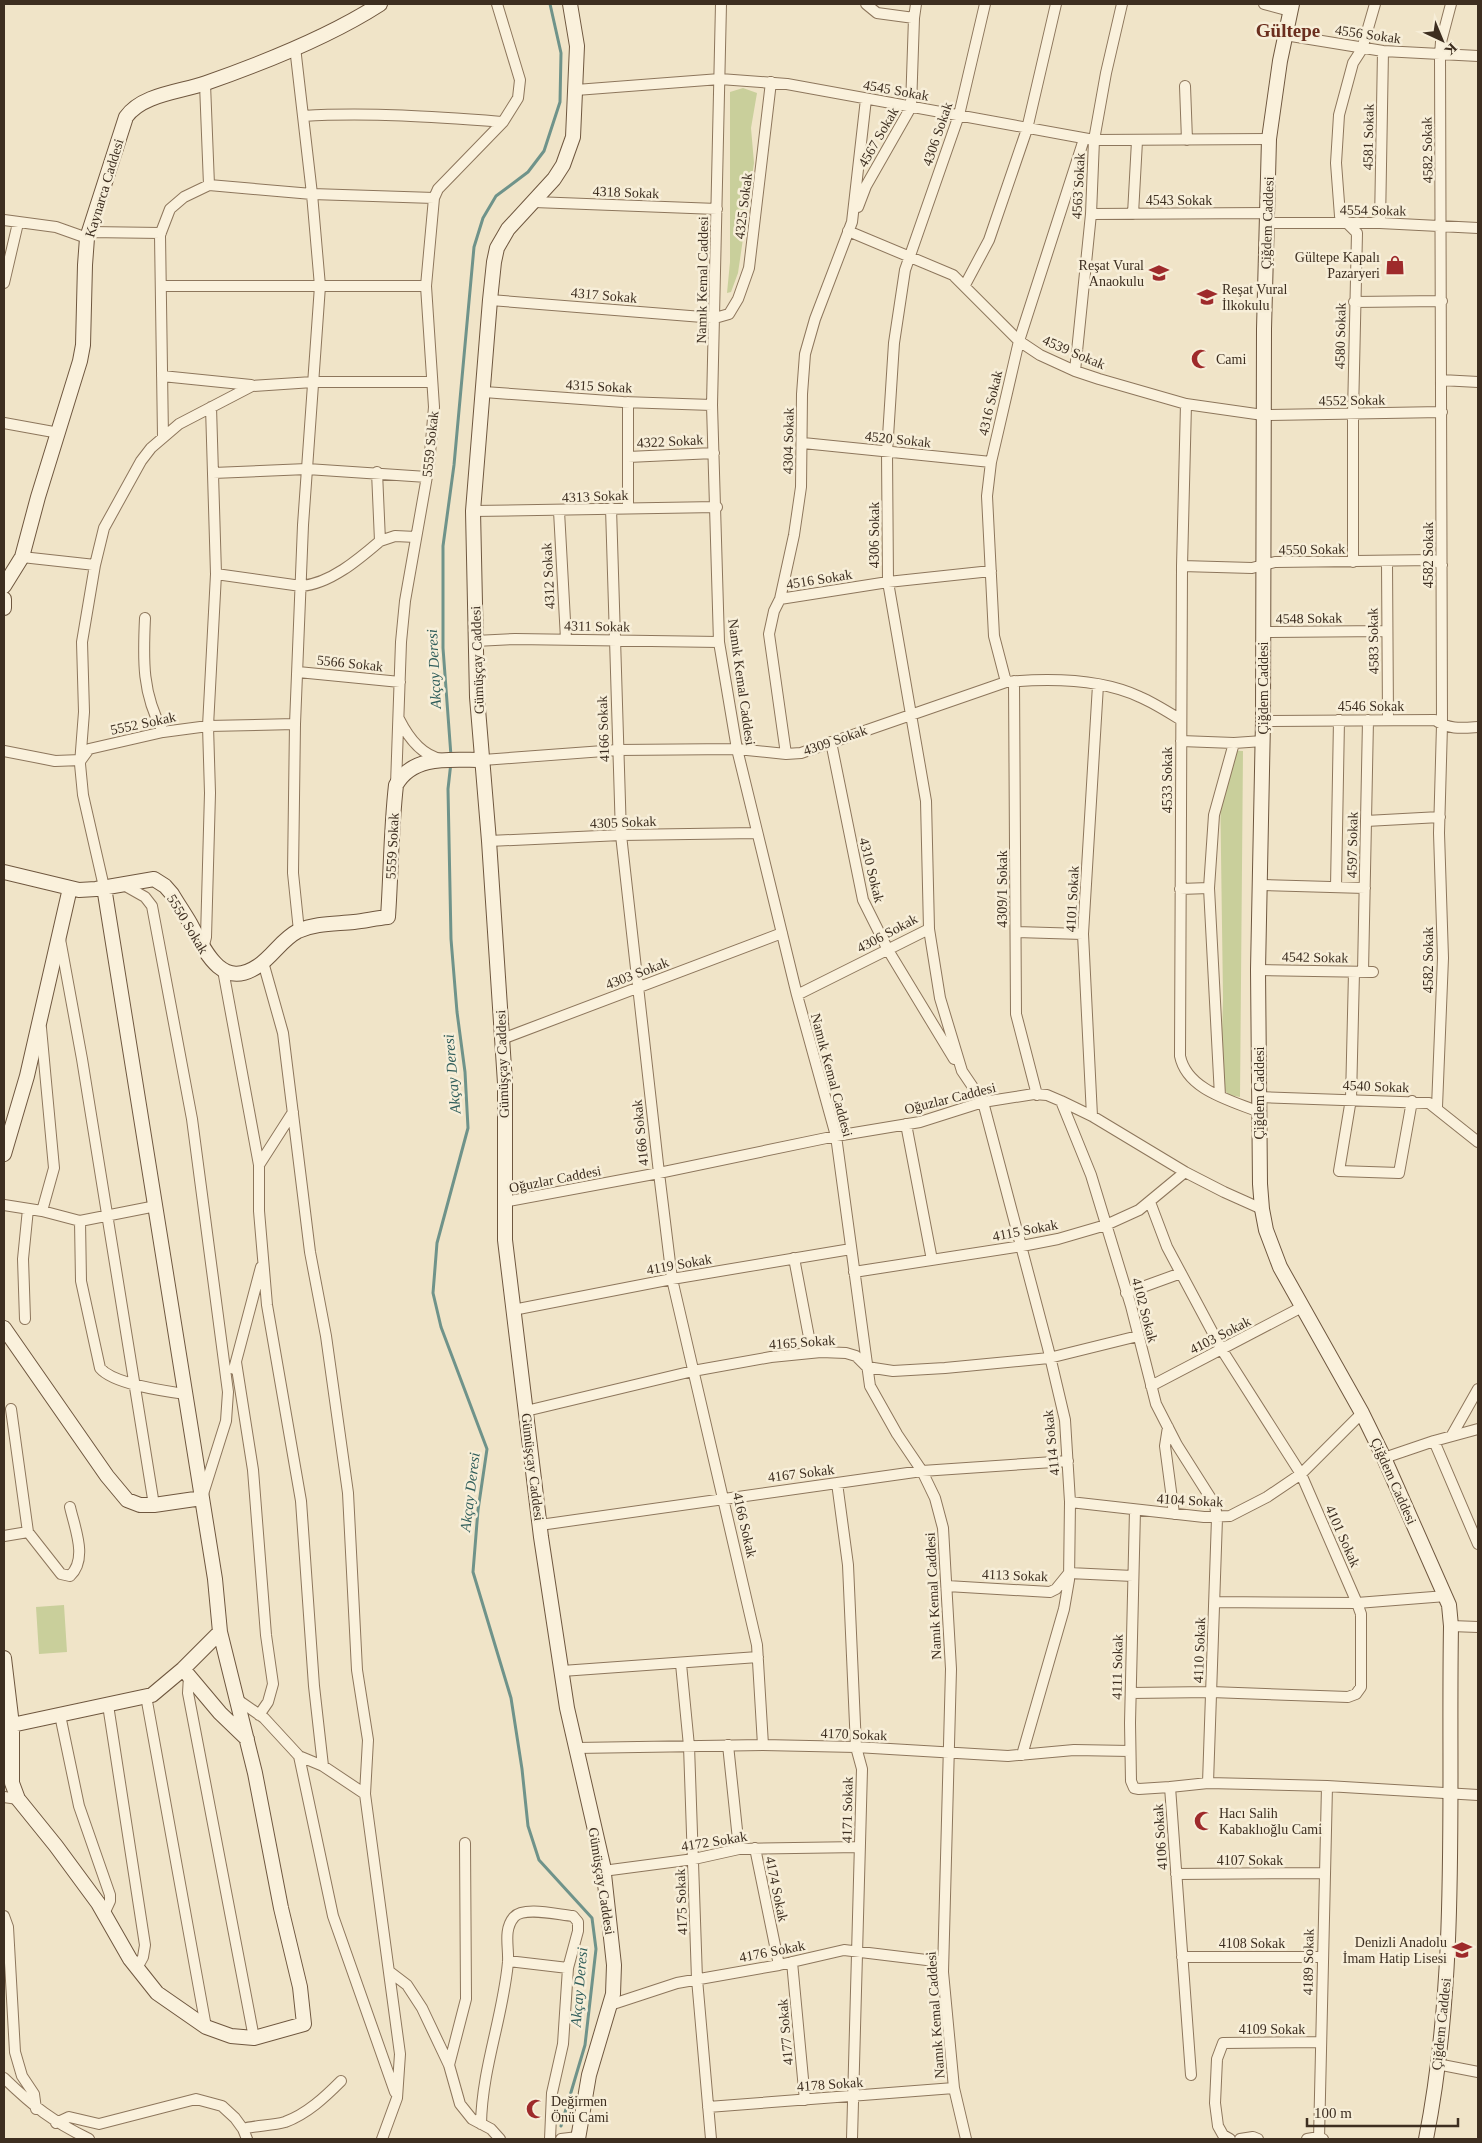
<svg xmlns="http://www.w3.org/2000/svg" width="1482" height="2143" font-family="Georgia,serif">
	<rect width="100%" height="100%" fill="#f0e4c8"/>
	<path fill="#c9cf9b" d="M743,88L757,93L751,128L754,163L738,273L731,292L727,293L730,262V92Z
		M1226,750L1243,751L1240,1097L1229,1095L1222,1087L1221,1068L1223,998L1220,782Z
		M64,1605L67,1652L39,1654L36,1607Z"/>
	<g fill="none" stroke-linecap="round" stroke-linejoin="round">
		<path stroke="#6f938a" stroke-width="3" d="M451,756L443,648V546L454,465L474,247L483,218L496,196L528,172L544,151L560,102L561,53L550,4
			M451,762L448,789L451,939L457,1012L465,1072L468,1128L437,1243L433,1293L441,1327L487,1449L478,1510L473,1572L511,1698L522,1769L528,1826L539,1860L592,1918L596,1949L585,2045L561,2126"/>
		<defs>
			<path id="street" d="M721,4L712,405L719,642L737,749L797,995L836,1136L870,1386L897,1434L922,1471L935,1498L943,1528L951,1669L943,1972L954,2088L966,2139
				M866,4L877,13L914,18
				M1264,4L1290,11
				M1285,35L1383,51L1478,56
				M295,47L312,194L320,286L303,525L295,724L293,873L299,931
				M205,84L209,185
				M1185,86L1187,140
				M576,90L720,79L787,84L1094,140L1269,139
				M303,116C370,112 436,117 503,122
				M534,202L717,209
				M858,207L866,186L911,107L914,18L916,4
				M1091,214L1267,213
				M1133,214L1137,141
				M4,220L56,227L87,238
				M1267,223H1380L1478,228
				M1380,223L1383,51
				M848,231L953,275L1019,341L1040,355L1075,371L1099,379L1186,404L1263,415L1442,412
				M89,232L161,233
				M4,283L18,223
				M965,285L989,240L1027,129L1056,4
				M161,286H426
				M490,300L715,318L729,314L738,299L749,268L771,82
				M1354,302L1442,301
				M1075,371L1091,214L1094,140L1106,73L1122,4
				M162,376L251,385
				M1441,380L1478,382
				M484,392L623,402L712,405
				M1186,404L1182,566L1180,1056C1187,1090 1230,1100 1259,1112
				M4,423L59,433
				M163,437L160,235L170,209L184,197L209,185L312,194L434,198
				M803,443L991,462
				M628,457L714,453
				M213,473L307,469L427,477
				M611,508L621,835L659,1173L672,1279L757,1645L763,1745
				M628,508V402
				M473,511L717,507
				M559,511L566,639
				M380,541L395,536L416,537
				M22,557L95,565
				M1353,562V414L1357,233L1340,216L1336,163L1339,115L1353,63L1362,49L1375,4
				M1387,562L1388,719
				M1182,566L1252,568L1275,562L1434,560L1442,565
				M216,574L301,586C330,584 359,559 380,541L377,472
				M780,599L794,535L801,487L802,394L805,354L815,319L852,222L866,99
				M145,618C143,661 142,693 163,732
				M1263,632L1386,631
				M475,641L515,639L719,642
				M298,672L400,682
				M1014,681L1016,1014L1037,1095
				M1006,682L994,636L987,496L991,462L1019,341L1084,139
				M399,719C407,735 421,755 441,759
				M1263,721L1435,720C1449,730 1463,728 1478,727
				M1181,741L1234,743L1263,741
				M831,742L863,900L888,950L954,1059
				M4,751L55,761L81,760L89,749L163,732L208,726L295,724
				M786,754L769,634L774,611L780,599L888,582L991,571
				M483,760L617,750L737,749L786,754L801,753L1006,682C1050,678 1100,678 1140,697C1154,703 1168,712 1181,720
				M396,785L401,642L405,601L429,465L434,407L426,286L434,198L438,189L503,122L518,98L520,80L497,4
				M1366,821L1440,817
				M489,841L621,835L757,833
				M122,884L145,897L152,906L192,1119L228,1392L226,1421L203,1494
				M1259,885L1365,888
				M104,887L83,795L80,764L84,712L82,642L95,565L104,528L141,461L151,448L179,424L252,386L313,382H432
				M1336,887L1339,720
				M1180,889L1209,888
				M929,929L940,998L962,1071L983,1102L1048,1348L1065,1420L1070,1502L1069,1580L1064,1609L1022,1755
				M1016,932L1083,934
				M60,939L82,1059L154,1505
				M203,949L206,937L210,793L208,726L216,574L211,407
				M263,962L283,1033L310,1252L326,1336L348,1493L357,1670L368,1740L365,1794L400,2054L397,2098L382,2139
				M223,970L259,1165V1211L267,1305L301,1501L314,1686L323,1766
				M1258,970L1373,972
				M1354,972L1351,1099L1339,1171L1399,1173L1412,1101
				M1363,972L1368,720
				M797,995L929,929L926,801L888,582L887,452L894,343L905,270L959,115L985,4
				M41,1028L54,1168L42,1211
				M502,1039L782,933
				M1220,1096L1209,888L1214,815L1234,743
				M1259,1097L1429,1103L1478,1142
				M1061,1101L1091,1175L1131,1306L1156,1404L1177,1445L1215,1505L1217,1518L1208,1783
				M1437,1107L1443,958L1439,833L1442,725L1440,55L1441,42L1451,4
				M1092,1116L1083,934L1098,685
				M906,1124L932,1260
				M259,1165L293,1112
				M504,1202L659,1173L836,1136L920,1122L983,1102L1034,1094L1047,1095L1061,1101L1092,1116L1185,1172L1224,1192L1262,1209
				M4,1205L42,1211L80,1221L156,1206
				M80,1221L81,1281L100,1368C113,1384 164,1391 185,1394
				M794,1258L812,1353
				M854,1272L1022,1246L1058,1239L1106,1225L1139,1210L1185,1172
				M1126,1293L1181,1273
				M513,1310L672,1279L851,1249
				M25,1319L23,1259L28,1209
				M236,1362L253,1470L266,1635L273,1684L268,1702L259,1715
				M234,1369L261,1267
				M1151,1386L1302,1307
				M11,1409L28,1532
				M526,1411L693,1371L771,1357L821,1352L846,1353L856,1356L867,1367L893,1371L945,1368L1049,1358L1138,1336
				M1168,1427L1165,1446L1174,1514
				M1452,1435L1478,1389
				M1434,1441L1478,1544
				M1384,1458L1434,1441L1478,1429
				M837,1483L848,1565L856,1747L862,1769L852,2139
				M1070,1502L1204,1517L1230,1516L1267,1497L1301,1474L1362,1413
				M1135,1510L1130,1723L1131,1781L1134,1788L1139,1789L1170,1787
				M540,1525L922,1471L1068,1461
				M4,1536L28,1532L61,1574L70,1576C88,1559 75,1529 70,1507
				M947,1586L1050,1592L1056,1589L1069,1573L1133,1576
				M1215,1602L1357,1603L1446,1596
				M1451,1626L1478,1627
				M681,1664L689,1746L697,1979L711,2139
				M562,1671L758,1657
				M189,1676L188,1693L254,2038
				M1131,1693L1211,1692L1348,1697L1356,1694L1361,1687V1614L1357,1603L1301,1474L1222,1350L1167,1247L1150,1202
				M146,1696L206,2027
				M238,1700L264,1718L299,1756L323,1766L365,1794
				M108,1705L145,1945L143,1957L137,1968
				M60,1715L79,1806L110,1895V1901L104,1914
				M728,1745L739,1849
				M576,1748L763,1745L856,1747L1008,1756L1074,1750L1130,1751
				M299,1756L333,1916L395,2092
				M4,1797L18,1799
				M755,1848L779,1965
				M603,1871L694,1859L739,1849L860,1847
				M1176,1874L1324,1873
				M4,1916L8,1927L15,2052L22,2076L34,2094L36,2109
				M1182,1957H1322
				M508,1961L568,1968
				M792,1962L805,2100
				M390,1972L407,1985L422,2008L449,2065L460,2104L472,2119L491,2129L500,2139
				M610,2005L677,1983L779,1965L844,1950L943,1962
				M1437,2064L1478,2072
				M449,2065L466,1999L465,1843
				M1191,2075L1170,1787L1208,1783L1327,1786L1478,1795
				M4,2078C34,2107 52,2121 89,2139
				M708,2107L954,2088
				M56,2123L69,2117L99,2124L196,2099L222,2106L235,2118L243,2129L247,2139
				M481,2124C482,2068 503,2017 508,1962C509,1947 503,1930 514,1917C524,1906 559,1915 573,1916L578,1922V1931L568,1968L563,2044L552,2093L550,2139
				M243,2129C256,2125 271,2126 285,2122C307,2114 325,2097 341,2081
				M561,2139L578,2137
				M1230,2139L1223,2135L1218,2126L1215,2103L1217,2059L1223,2043L1321,2042
				M1240,2139L1253,2137L1258,2139
				M1307,2139L1319,2137L1323,2139
				M1319,2139L1327,1786"/>
			<path id="secondary" d="M570,4L577,46L573,137L563,165L554,179L508,229L497,248L494,262L490,300L473,511L477,697L489,841L505,1083V1240L541,1537L567,1708L603,1865L614,1965L613,1994L589,2075L578,2139
				M1292,4L1280,61L1269,139L1264,329L1263,721L1258,970L1260,1184L1262,1209L1266,1230L1280,1267L1362,1413L1384,1458L1449,1605L1451,1626C1448,1796 1459,1972 1426,2139
				M4,586L22,557L38,497L80,361L83,345L85,265L87,238L126,117C142,94 181,92 206,83C263,63 329,37 380,4
				M4,599V608
				M4,872L79,890L96,889L154,879L165,886L172,894C178,904 184,913 190,923C204,949 221,991 258,966C273,956 282,939 298,931C316,923 335,924 354,922C365,921 376,918 388,917C391,873 391,829 396,785C413,754 452,760 483,760
				M4,1154L27,1076L70,888
				M4,1328L107,1476L127,1500L140,1505H154L202,1498
				M4,1658L12,1725V1783L18,1799L56,1846L98,1903L130,1959L157,1993L206,2027L231,2036L254,2038L304,2024L300,1987L281,1908L255,1773L220,1632L215,1579L104,887
				M183,1669L220,1713L247,1739
				M12,1725L152,1695L183,1669L220,1632"/>
		</defs>
		<use href="#street" stroke="#8d765c" stroke-width="12"/>
		<use href="#secondary" stroke="#6f573f" stroke-width="16"/>
		<use href="#street" stroke="#faf1dc" stroke-width="10"/>
		<use href="#secondary" stroke="#faf1dc" stroke-width="14"/>
	</g>
	<defs>
		<symbol id="shop-bare" viewBox="-9 -9 18 18"><path d="M-5-2.5h2.3a2.7 3.5 0 0 1 5.4 0H5L5.5 6h-11ZM-1.5-2.5h3a1.5 2.3 0 0 0-3 0Z" fill="#9e2a2b" stroke="#f7eed8" stroke-width="2.5" paint-order="stroke"/></symbol>
		<symbol id="school-bare" viewBox="-9 -9 18 18"><path d="M0-5L7-2L0 1L-7-2ZM-4 1L0 2.5L4 1V4Q0 6-4 4Z" fill="#9e2a2b" stroke="#f7eed8" stroke-width="2.5" paint-order="stroke"/></symbol>
		<symbol id="mosque-bare" viewBox="-9 -9 18 18"><path d="M3.5-4.9A6 6 0 1 0 3.5 4.9A5 5 0 1 1 3.5-4.9Z" fill="#9e2a2b" stroke="#f7eed8" stroke-width="2.5" paint-order="stroke"/></symbol>
	</defs>
	<g fill-rule="evenodd">
		<use href="#shop-bare" x="1381" y="251" width="28" height="28"/>
		<use href="#school-bare" x="1145" y="259" width="28" height="28"/>
		<use href="#school-bare" x="1193" y="283" width="28" height="28"/>
		<use href="#mosque-bare" x="1187" y="345" width="28" height="28"/>
		<use href="#mosque-bare" x="1190" y="1807" width="28" height="28"/>
		<use href="#school-bare" x="1448" y="1936" width="28" height="28"/>
		<use href="#mosque-bare" x="522" y="2095" width="28" height="28"/>
	</g>
	<g text-anchor="middle" stroke-width="5" stroke-linejoin="round" paint-order="stroke">
		<g font-size="14" fill="#3d2e20" stroke="#f7eed8">
			<text transform="translate(1368 34) rotate(8)" y="5">4556 Sokak</text>
			<text transform="translate(896 90) rotate(10)" y="5">4545 Sokak</text>
			<text transform="translate(937 134) rotate(-71)" y="5">4306 Sokak</text>
			<text transform="translate(878 137) rotate(-60)" y="5">4567 Sokak</text>
			<text transform="translate(1368 137) rotate(-89)" y="5">4581 Sokak</text>
			<text transform="translate(1427 150) rotate(-91)" y="5">4582 Sokak</text>
			<text transform="translate(1078 186) rotate(-87)" y="5">4563 Sokak</text>
			<text transform="translate(104 188) rotate(-73)" y="5">Kaynarca Caddesi</text>
			<text transform="translate(626 192) rotate(2)" y="5">4318 Sokak</text>
			<text x="1179" y="205">4543 Sokak</text>
			<text transform="translate(743 206) rotate(-83)" y="5">4325 Sokak</text>
			<text transform="translate(1373 210) rotate(1)" y="5">4554 Sokak</text>
			<text transform="translate(1267 223) rotate(-88)" y="5">Çiğdem Caddesi</text>
			<text transform="translate(702 280) rotate(-89)" y="5">Namık Kemal Caddesi</text>
			<text transform="translate(604 295) rotate(5)" y="5">4317 Sokak</text>
			<text transform="translate(1340 336) rotate(-89)" y="5">4580 Sokak</text>
			<text transform="translate(1074 352) rotate(23)" y="5">4539 Sokak</text>
			<text transform="translate(599 386) rotate(3)" y="5">4315 Sokak</text>
			<text transform="translate(1352 400) rotate(-1)" y="5">4552 Sokak</text>
			<text transform="translate(990 403) rotate(-77)" y="5">4316 Sokak</text>
			<text transform="translate(898 439) rotate(6)" y="5">4520 Sokak</text>
			<text transform="translate(670 441) rotate(-3)" y="5">4322 Sokak</text>
			<text transform="translate(788 441) rotate(-89)" y="5">4304 Sokak</text>
			<text transform="translate(430 444) rotate(-84)" y="5">5559 Sokak</text>
			<text transform="translate(595 496) rotate(-2)" y="5">4313 Sokak</text>
			<text transform="translate(874 535) rotate(-90)" y="5">4306 Sokak</text>
			<text transform="translate(1312 549) rotate(-1)" y="5">4550 Sokak</text>
			<text transform="translate(1428 555) rotate(-90)" y="5">4582 Sokak</text>
			<text transform="translate(548 576) rotate(-93)" y="5">4312 Sokak</text>
			<text transform="translate(819 579) rotate(-9)" y="5">4516 Sokak</text>
			<text transform="translate(1309 618) rotate(-1)" y="5">4548 Sokak</text>
			<text transform="translate(597 626) rotate(1)" y="5">4311 Sokak</text>
			<text transform="translate(1373 641) rotate(-91)" y="5">4583 Sokak</text>
			<text transform="translate(477 660) rotate(-92)" y="5">Gümüşçay Caddesi</text>
			<text transform="translate(350 663) rotate(6)" y="5">5566 Sokak</text>
			<text transform="translate(742 682) rotate(82)" y="5">Namık Kemal Caddesi</text>
			<text transform="translate(1263 688) rotate(-90)" y="5">Çiğdem Caddesi</text>
			<text x="1371" y="711">4546 Sokak</text>
			<text transform="translate(143 723) rotate(-12)" y="5">5552 Sokak</text>
			<text transform="translate(603 729) rotate(-92)" y="5">4166 Sokak</text>
			<text transform="translate(835 740) rotate(-19)" y="5">4309 Sokak</text>
			<text transform="translate(1167 780) rotate(-90)" y="5">4533 Sokak</text>
			<text transform="translate(623 822) rotate(-2)" y="5">4305 Sokak</text>
			<text transform="translate(1352 845) rotate(-89)" y="5">4597 Sokak</text>
			<text transform="translate(392 846) rotate(-87)" y="5">5559 Sokak</text>
			<text transform="translate(872 870) rotate(76)" y="5">4310 Sokak</text>
			<text transform="translate(1002 889) rotate(-90)" y="5">4309/1 Sokak</text>
			<text transform="translate(1072 899) rotate(-87)" y="5">4101 Sokak</text>
			<text transform="translate(188 924) rotate(59)" y="5">5550 Sokak</text>
			<text transform="translate(887 933) rotate(-28)" y="5">4306 Sokak</text>
			<text transform="translate(1315 957) rotate(1)" y="5">4542 Sokak</text>
			<text transform="translate(1428 960) rotate(-90)" y="5">4582 Sokak</text>
			<text transform="translate(637 973) rotate(-21)" y="5">4303 Sokak</text>
			<text transform="translate(502 1064) rotate(-92)" y="5">Gümüşçay Caddesi</text>
			<text transform="translate(832 1075) rotate(75)" y="5">Namık Kemal Caddesi</text>
			<text transform="translate(1376 1086) rotate(2)" y="5">4540 Sokak</text>
			<text transform="translate(1259 1093) rotate(-90)" y="5">Çiğdem Caddesi</text>
			<text transform="translate(950 1098) rotate(-14)" y="5">Oğuzlar Caddesi</text>
			<text transform="translate(640 1133) rotate(-96)" y="5">4166 Sokak</text>
			<text transform="translate(555 1179) rotate(-11)" y="5">Oğuzlar Caddesi</text>
			<text transform="translate(1025 1230) rotate(-11)" y="5">4115 Sokak</text>
			<text transform="translate(679 1264) rotate(-10)" y="5">4119 Sokak</text>
			<text transform="translate(1145 1310) rotate(75)" y="5">4102 Sokak</text>
			<text transform="translate(1220 1335) rotate(-27)" y="5">4103 Sokak</text>
			<text transform="translate(802 1342) rotate(-4)" y="5">4165 Sokak</text>
			<text transform="translate(1051 1443) rotate(-96)" y="5">4114 Sokak</text>
			<text transform="translate(533 1467) rotate(83)" y="5">Gümüşçay Caddesi</text>
			<text transform="translate(801 1473) rotate(-7)" y="5">4167 Sokak</text>
			<text transform="translate(1394 1481) rotate(66)" y="5">Çiğdem Caddesi</text>
			<text transform="translate(1190 1500) rotate(3)" y="5">4104 Sokak</text>
			<text transform="translate(745 1525) rotate(77)" y="5">4166 Sokak</text>
			<text transform="translate(1343 1536) rotate(66)" y="5">4101 Sokak</text>
			<text transform="translate(1015 1575) rotate(2)" y="5">4113 Sokak</text>
			<text transform="translate(933 1596) rotate(-93)" y="5">Namık Kemal Caddesi</text>
			<text transform="translate(1199 1650) rotate(-88)" y="5">4110 Sokak</text>
			<text transform="translate(1117 1667) rotate(-89)" y="5">4111 Sokak</text>
			<text transform="translate(854 1734) rotate(2)" y="5">4170 Sokak</text>
			<text transform="translate(847 1810) rotate(-89)" y="5">4171 Sokak</text>
			<text transform="translate(1160 1837) rotate(-94)" y="5">4106 Sokak</text>
			<text transform="translate(714 1841) rotate(-9)" y="5">4172 Sokak</text>
			<text x="1250" y="1865">4107 Sokak</text>
			<text transform="translate(602 1881) rotate(81)" y="5">Gümüşçay Caddesi</text>
			<text transform="translate(777 1889) rotate(78)" y="5">4174 Sokak</text>
			<text transform="translate(681 1902) rotate(-92)" y="5">4175 Sokak</text>
			<text x="1252" y="1948">4108 Sokak</text>
			<text transform="translate(772 1951) rotate(-11)" y="5">4176 Sokak</text>
			<text transform="translate(1308 1962) rotate(-89)" y="5">4189 Sokak</text>
			<text transform="translate(935 2015) rotate(-94)" y="5">Namık Kemal Caddesi</text>
			<text transform="translate(1441 2024) rotate(-84)" y="5">Çiğdem Caddesi</text>
			<text x="1272" y="2034">4109 Sokak</text>
			<text transform="translate(785 2032) rotate(-95)" y="5">4177 Sokak</text>
			<text transform="translate(830 2084) rotate(-4)" y="5">4178 Sokak</text>
		</g>
		<g font-size="14" fill="#3d2e20" stroke="#f7eed8" text-anchor="start">
			<text x="1380" y="262" text-anchor="end">Gültepe Kapalı<tspan x="1380" dy="16">Pazaryeri</tspan></text>
			<text x="1144" y="270" text-anchor="end">Reşat Vural<tspan x="1144" dy="16">Anaokulu</tspan></text>
			<text x="1222" y="294">Reşat Vural<tspan x="1222" dy="16">İlkokulu</tspan></text>
			<text x="1216" y="364">Cami</text>
			<text x="1219" y="1818">Hacı Salih<tspan x="1219" dy="16">Kabaklıoğlu Cami</tspan></text>
			<text x="1447" y="1947" text-anchor="end">Denizli Anadolu<tspan x="1447" dy="16">İmam Hatip Lisesi</tspan></text>
			<text x="551" y="2106">Değirmen<tspan x="551" dy="16">Önü Cami</tspan></text>
		</g>
		<g font-size="15" font-style="italic" fill="#2f5d5a" stroke="#f7eed8">
			<text transform="translate(434 669) rotate(-93)" y="5">Akçay Deresi</text>
			<text transform="translate(452 1074) rotate(-95)" y="5">Akçay Deresi</text>
			<text transform="translate(470 1492) rotate(-83)" y="5">Akçay Deresi</text>
			<text transform="translate(579 1987) rotate(-85)" y="5">Akçay Deresi</text>
		</g>
		<g font-size="19" font-weight="bold" fill="#6b2e1e" stroke="#f7eed8">
			<text x="1288" y="37">Gültepe</text>
		</g>
	</g>
	<rect width="1482" height="2143" fill="none" stroke="#3d2e20" stroke-width="10"/>
	<g transform="translate(1442 40) rotate(136)" stroke="#f7eed8" stroke-width="4" paint-order="stroke">
	<path d="M0-4L9 19L0 12L-9 19Z" fill="#3d2e20"/>
	<text y="-8" font-size="14" font-weight="bold" text-anchor="middle" fill="#3d2e20">K</text>
	</g>
	<path d="M1307 2118v8h151v-8" fill="none" stroke="#3d2e20" stroke-width="2.5"/>
	<text x="1314" y="2118" font-size="15" fill="#3d2e20" stroke="#f7eed8" stroke-width="4" paint-order="stroke">100 m</text>
</svg>
